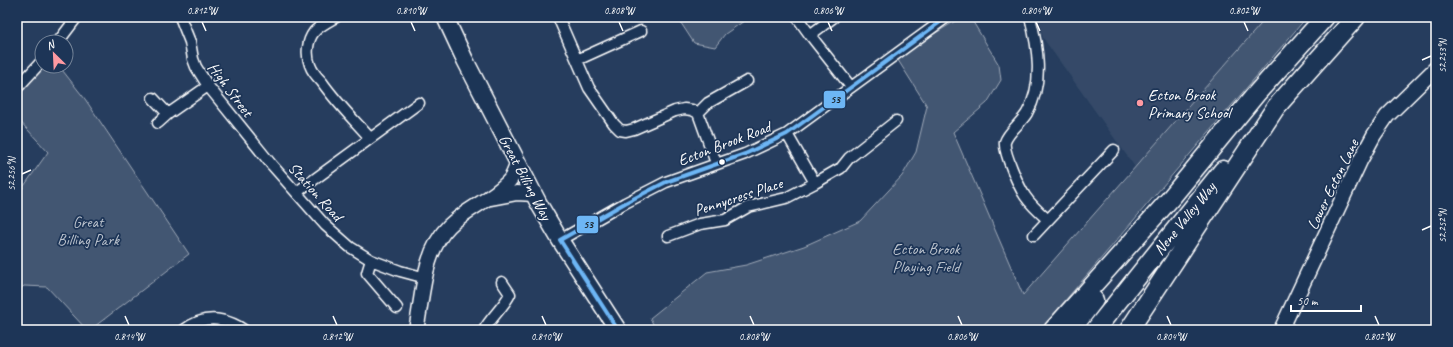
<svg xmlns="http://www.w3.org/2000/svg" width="1453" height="347" font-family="Caveat,sans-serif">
	<rect width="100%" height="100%" fill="#263d5e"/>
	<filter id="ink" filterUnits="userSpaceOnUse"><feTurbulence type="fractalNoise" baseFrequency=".025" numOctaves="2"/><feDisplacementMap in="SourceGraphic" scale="8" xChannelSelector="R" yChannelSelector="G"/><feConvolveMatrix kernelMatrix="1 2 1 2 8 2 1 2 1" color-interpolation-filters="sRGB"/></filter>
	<g filter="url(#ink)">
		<path fill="#344a68" d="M1037,17H1267V18L1135,167L1043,38Z"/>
		<path fill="#425672" stroke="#a0aab8" d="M677,17H747L744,21L725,34L715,47L694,43Z
			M962,17H970L999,65L1001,80L987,103L953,132L1023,295L1267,17H1307L1040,330H656L650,318L707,272L746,265L804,246L860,221L902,176L916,152L927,106L896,57Z
			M42,66H59L85,99L189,254L90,330H87L47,287L24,286L17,291V196L48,152L17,118V82Z"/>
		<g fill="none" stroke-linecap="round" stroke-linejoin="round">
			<defs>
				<path id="street" d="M180,17L190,42L193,59L196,67L208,86L271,164L325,225L350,247L371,260L400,271L426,278
					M336,17C329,21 319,26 314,32C307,41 306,55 310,65C312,71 317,77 322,82C336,102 354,120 370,138
					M558,17L589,88L614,124L620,130L626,131L634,129L675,111L684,109L692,110L698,113L716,163
					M797,17L810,35L851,87
					M1030,17C1038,47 1044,84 1027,113C1022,122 1008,132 1005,142C1003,151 1019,187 1025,196C1031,205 1040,213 1048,220L1034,235
					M810,35L834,17
					M58,42L77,17
					M577,60L641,31
					M19,86L42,61
					M153,98L168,114
					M698,113L708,103L747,81
					M158,123L168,114L208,86
					M787,134L815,183
					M297,192L419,103
					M1048,220L1114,150
					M668,236L700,224L725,220L748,207L786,198L815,183L841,168L849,158L896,121
					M560,240L625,203L666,182L745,154L787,134L947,17
					M371,260L367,273L397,308
					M184,330C188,327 193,324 198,322C214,316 231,321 244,330
					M484,330C491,317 503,308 510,294L502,282"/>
				<path id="secondary" d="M491,198L517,193L534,194
					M416,330C423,296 423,252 449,226C466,209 491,200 508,182C513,178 515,169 518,163
					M1281,330L1360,161L1374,135L1387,116L1436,68"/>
				<path id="primary" d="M445,17L465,60L539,204L560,240L618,330"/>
				<path id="highway" d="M1053,330L1170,199L1256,94L1325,17
					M1071,330L1094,300
					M1095,330L1223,170
					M1129,330L1276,107L1356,17"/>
			</defs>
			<use href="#street" stroke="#fff" stroke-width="13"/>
			<use href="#secondary" stroke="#fff" stroke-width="17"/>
			<use href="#primary" stroke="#fff" stroke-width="19"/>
			<use href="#highway" stroke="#fff" stroke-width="21"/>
			<use href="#street" stroke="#1d3557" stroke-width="10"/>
			<use href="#secondary" stroke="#1d3557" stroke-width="14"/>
			<use href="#primary" stroke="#1d3557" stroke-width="16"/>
			<use href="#highway" stroke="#1d3557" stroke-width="18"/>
			<defs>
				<path id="bus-1" d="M618,330L560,240L625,203L666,182L745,154L787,134L947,17"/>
			</defs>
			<use href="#bus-1" stroke="#1d3557" stroke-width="7"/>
			<use href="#bus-1" stroke="#6db6f5" stroke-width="4"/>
		</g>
	</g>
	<path fill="none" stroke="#fff" stroke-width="1.5" d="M202,22L206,31M411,22L415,31M619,22L623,31M828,22L832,31M1036,22L1040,31M1244,22L1248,31M1422,60L1431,56M22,174L31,170M1422,230L1431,226M125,316L129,325M333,316L337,325M542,316L546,325M750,316L754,325M958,316L962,325M1167,316L1171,325M1375,316L1379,325"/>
	<circle fill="#ff9aa2" stroke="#1d3557" stroke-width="1.5" cx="1140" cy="103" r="4"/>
	<circle fill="#fff" stroke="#1d3557" stroke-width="1.5" cx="722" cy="162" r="3.5"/>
	<g text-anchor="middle" stroke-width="3.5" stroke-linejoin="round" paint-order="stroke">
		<g font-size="16" fill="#fff" stroke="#1d3557">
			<text transform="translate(231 89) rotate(53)" y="6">High Street</text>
			<text transform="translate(724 143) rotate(-21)" y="6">Ecton Brook Road</text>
			<text transform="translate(526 177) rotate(62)" y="6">Great Billing Way</text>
			<text transform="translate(1332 184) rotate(-64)" y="6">Lower Ecton Lane</text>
			<text transform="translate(316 191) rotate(48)" y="6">Station Road</text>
			<text transform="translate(738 196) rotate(-18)" y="6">Pennycress Place</text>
			<text transform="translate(1184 218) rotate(-51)" y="6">Nene Valley Way</text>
		</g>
		<g font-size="16" fill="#fff" stroke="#1d3557" text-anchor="start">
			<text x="1148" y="100">Ecton Brook<tspan x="1148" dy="18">Primary School</tspan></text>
		</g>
		<g font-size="16" fill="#bdc4ce" stroke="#1d3557">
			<text x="88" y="227">Great<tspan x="88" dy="18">Billing Park</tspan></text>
			<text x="926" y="254">Ecton Brook<tspan x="926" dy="18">Playing Field</tspan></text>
		</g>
	</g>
	<g stroke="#1d3557" stroke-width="1.5">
		<rect x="823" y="90" width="23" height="19" rx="4" fill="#6db6f5"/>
		<rect x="576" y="215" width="23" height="19" rx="4" fill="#6db6f5"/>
	</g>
	<g font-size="11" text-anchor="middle" font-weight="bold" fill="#111">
		<text x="835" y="103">53</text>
		<text x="588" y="228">53</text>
	</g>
	<rect width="1453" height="347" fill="none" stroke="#1d3557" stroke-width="44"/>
	<g transform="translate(54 54) rotate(336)"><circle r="19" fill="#1d3557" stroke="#77869a"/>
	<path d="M0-3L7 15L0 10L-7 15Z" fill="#ff9aa2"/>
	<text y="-6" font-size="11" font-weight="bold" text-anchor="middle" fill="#ffffff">N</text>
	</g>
	<path d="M1291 305v6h70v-6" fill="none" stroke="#ffffff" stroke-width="2"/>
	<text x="1297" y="305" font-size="12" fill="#ffffff" stroke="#1d3557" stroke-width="3" paint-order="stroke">50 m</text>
	<rect x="22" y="22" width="1409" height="303" fill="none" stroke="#fff" stroke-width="1.5"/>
	<g font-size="10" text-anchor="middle" fill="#fff">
		<text x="202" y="14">0.812°W</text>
		<text x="411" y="14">0.810°W</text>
		<text x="619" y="14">0.808°W</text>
		<text x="828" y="14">0.806°W</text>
		<text x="1036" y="14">0.804°W</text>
		<text x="1244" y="14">0.802°W</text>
		<text transform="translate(1442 56) rotate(-90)" y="4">52.253°N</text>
		<text transform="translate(11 174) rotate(-90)" y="4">52.256°N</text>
		<text transform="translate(1442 226) rotate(-90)" y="4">52.252°N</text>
		<text x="129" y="340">0.814°W</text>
		<text x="337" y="340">0.812°W</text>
		<text x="546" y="340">0.810°W</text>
		<text x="754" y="340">0.808°W</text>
		<text x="962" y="340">0.806°W</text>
		<text x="1171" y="340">0.804°W</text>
		<text x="1379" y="340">0.802°W</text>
	</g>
</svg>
